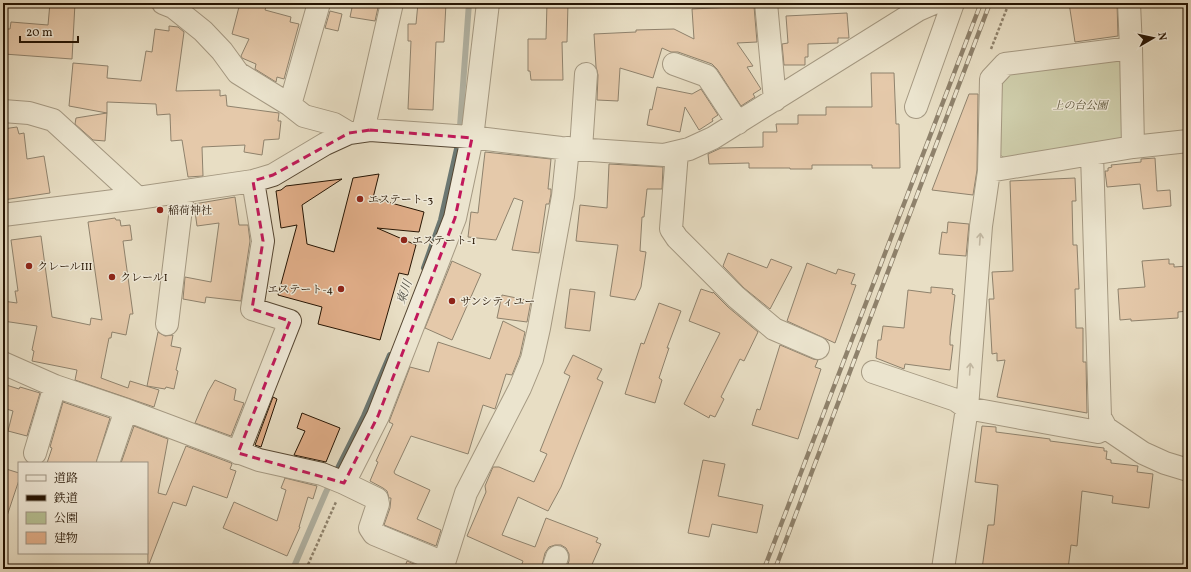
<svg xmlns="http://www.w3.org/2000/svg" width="1191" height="572" font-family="Vollkorn,'Noto Serif JP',serif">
	<rect width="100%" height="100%" fill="#e8dec4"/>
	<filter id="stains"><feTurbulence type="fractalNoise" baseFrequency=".005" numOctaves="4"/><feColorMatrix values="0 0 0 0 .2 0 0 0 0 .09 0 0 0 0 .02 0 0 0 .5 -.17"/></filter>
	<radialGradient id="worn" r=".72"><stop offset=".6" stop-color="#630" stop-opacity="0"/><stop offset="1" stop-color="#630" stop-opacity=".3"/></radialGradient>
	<path fill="#b6c194" stroke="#6d6a4b" d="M1118,57L1125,62L1124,137L1119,143L1006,159L999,154L998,81L1009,72Z"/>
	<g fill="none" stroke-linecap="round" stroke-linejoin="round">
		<path stroke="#6b7772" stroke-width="6" d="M424,268L441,220L459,140L469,3
			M293,569L326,492L364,416L390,355"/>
	</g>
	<path fill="#e2af8a" stroke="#241302" d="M50,3H75L72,59L4,54L5,29H10L11,22L48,25Z
		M240,3H251L266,7L265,10L291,17L290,22L299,24L284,79L277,77L276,82L255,69L256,64L242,58L241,56L249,39L232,34Z
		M353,3H379L375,21L350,17Z
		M418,3H446L444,42H436L433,110L408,109L411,41H408V24H416Z
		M547,3H568L567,42H562L563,80H531L530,71H528V39H546Z
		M1069,3H1117L1118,36L1075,42Z
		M754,6L757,42L737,43L753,66L747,67L761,89L753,94L755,97L741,106L717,69L712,64L678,52H671L662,48L653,78L620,68L618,101L597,100L598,75L596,67L594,34L636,32V30L674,29L694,39L692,9Z
		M330,11L342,14L338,31L325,28Z
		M847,13L849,38H838V43L808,44V57H805V65H784L782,44L788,43L786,16Z
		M169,26L178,27L184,32L176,91L220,90V96L226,95L227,106L279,113L278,121H281L279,139L264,140L262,155L244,152L245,145L202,147L203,176L188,177L182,140L171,141L170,114L157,115L156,104L107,102V113L69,106L73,63L108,66L107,78L141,81L146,51L152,52L155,29L169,31Z
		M871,73H894L896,124H899L900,168H872V165H812V169H790V168H749V163L709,164L708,154L721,148L763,147V132H777L776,124H798V115H826V107H872Z
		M657,87L692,94L701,89L718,115L712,119L713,121L699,130L685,107L680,132L647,125L650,109L652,110Z
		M969,94H978L977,170L973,195L932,190Z
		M107,113L105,141L93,140L75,124L76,118Z
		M17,127L19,134L24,133L27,159L44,156L50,193L3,200V129Z
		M485,152L551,159L548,189H551V194L549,204H546L539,253L512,250L523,201L514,198L496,240L468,237L471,212L478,213Z
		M1155,158L1157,191L1170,190L1171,206L1143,209L1140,184L1107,187L1105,171H1108V168L1112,167L1111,165L1141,162V159Z
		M609,164L663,167L662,189H647L644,217H642L640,251L646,252L641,287L635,300L610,296L618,245L576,241L580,205L607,208Z
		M379,174L373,198L424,212L419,232L377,228L416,245L408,275L399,273L380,340L318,324L322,307L278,295L297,225L281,228L276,191L281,190L286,186L342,179L302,205L307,244L334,252L353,178Z
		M1075,178L1076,201H1072L1073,245H1077L1079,289H1075L1076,328H1083V362H1086L1087,413L997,397L1005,360L997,361V353L992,354L989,299H994L992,272L1013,271L1010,181Z
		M235,197L239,225H248L250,241L241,301L206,297L205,303L183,299L185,277L211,282L219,223L197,226L194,204Z
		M115,218L116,220H120L121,226L130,225L132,240L123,241L133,314H130L126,335L112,332L111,338H109L101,378L128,388L130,381L159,390L154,407L75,380L77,370L32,361L34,351L32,350L37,326L3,321V301L17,303L15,291H18L11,240L41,236L52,317L90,325L91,318L102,320L88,222Z
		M948,222L969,224L966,256L939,254L942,232L947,233Z
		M728,253L767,268L771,259L792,267L770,309L744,288L723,266Z
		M1169,259V264H1174V267L1188,266V311L1178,312V318L1131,321V319L1120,320L1118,289L1145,287L1142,261Z
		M452,261L481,274L452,340L425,328Z
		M807,263L836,274L838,269L855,274L851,284L856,285L835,343L787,321Z
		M931,287L953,289L952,294L955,295L950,337V345H953L950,370L905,364L904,369L876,358L878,340H881L883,326L904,328L908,290L931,293Z
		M570,289L595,292L590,331L565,328Z
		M701,289L713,293V292L728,307L758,332L744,361L740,359L721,397L724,399L715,417L710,415L709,418L684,404L720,333L689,321Z
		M502,295L531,301L527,322L497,318Z
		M659,303L681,311L667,348H669L659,378L662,380L655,403L625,394L641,343L644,344Z
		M503,321L525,332L520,355L512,375L506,374L495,409L483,405L468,454L411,436L394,472L395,474L430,490L417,519L441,530L436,546L384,525L390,508L391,498H389L387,491L383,488L370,481L378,462L376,461L393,424L389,422L410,367L429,372L438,342L490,359Z
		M158,332L165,336L173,335L171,346L181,348L176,370L178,371L174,389L166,387L165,389L147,386Z
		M780,345L813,359L818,360L815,367L821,369L798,439L752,425L757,409L760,410Z
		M573,355L602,369L597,379L603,382L561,487L548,511L518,497L502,535L535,547L546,518L598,538L596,542L601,544L590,569H566L569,561V554L566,548L561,545H555L549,547L545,553L541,569H520L523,561L467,536L486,492L485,486L493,467H499L534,482L547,454L540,451L570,376L564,373Z
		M215,380L236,389L234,400L244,403L231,436L195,423L208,392Z
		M3,384L19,389L20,387L40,393L27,436L8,431L13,411L3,408Z
		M273,397L277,399L261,447L255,445Z
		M63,402L110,418L96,463H47L52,448L50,447Z
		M302,413L340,428L326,462L294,455L305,431L297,428Z
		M134,426L168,439L158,493L166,495L186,446L231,463L232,464L230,469L236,471L227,498L193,486L186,506L173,502L148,567L147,463H121Z
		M982,426L996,427V432L1050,439V441L1104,448V451H1107L1106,459L1111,460V463L1138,466L1137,472L1153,474L1149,508L1112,503L1113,496L1082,491L1077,546L1071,545L1068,569H982L988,525H994L998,485L975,482Z
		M703,460L725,464L718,496L763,505L757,533L712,524L709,537L688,533Z
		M3,468L19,473V480L6,519H3Z
		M285,478L317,486L313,499L308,497L299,527H300L287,556L223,528L234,502L277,521L286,490L281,488Z
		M407,561L426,569H404Z"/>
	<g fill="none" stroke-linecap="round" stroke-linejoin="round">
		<defs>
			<path id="minor" d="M163,3L173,7L203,31L222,51L238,73L290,105
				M319,3L290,105L304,116L334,124L349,133
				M766,3L775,100
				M1131,48L1133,147
				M674,64L707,76L738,123
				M916,107L953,3
				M3,111L29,113L53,120L138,198
				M363,131L392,3
				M581,149L586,74
				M677,152L671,229L677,238L736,297L774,329L818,348
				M989,171L1133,147L1188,141
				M3,215L138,198L253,181L273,175L325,144L349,133L370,130L470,137L561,148L664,155L689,149L713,138L918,10L934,3
				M167,324L183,192
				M3,363L55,386L126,410L259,460L322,474L344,483L377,499L378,504L370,528L374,534L444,563L466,493L520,388L532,359L539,328L563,196L568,148
				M873,372L956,400L967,408L1098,432L1106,428L1100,417L1092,154
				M1106,428L1143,453L1165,463L1188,470
				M35,453L55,386
				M238,453L290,321L252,309L263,241L253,181
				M108,463L126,410
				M344,483L378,416L455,218L472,138L488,3
				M553,569L557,557
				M943,569L967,408L981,226L989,171L991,79L1005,64L1131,48L1129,3"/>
		</defs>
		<use href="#minor" stroke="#554632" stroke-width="24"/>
		<path stroke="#241302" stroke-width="2.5" stroke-dasharray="3 2" stroke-linecap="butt" d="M991,49L1009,3
			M306,569L336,502"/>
		<use href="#minor" stroke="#f0ead9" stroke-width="22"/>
		<defs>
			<path id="rail" d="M764,569L981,3
				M775,569L990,3"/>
		</defs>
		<use href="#rail" stroke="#241302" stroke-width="4.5"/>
		<use href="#rail" stroke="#f0ead9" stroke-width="3" stroke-dasharray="9" stroke-linecap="butt"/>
	</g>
	<defs><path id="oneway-shaft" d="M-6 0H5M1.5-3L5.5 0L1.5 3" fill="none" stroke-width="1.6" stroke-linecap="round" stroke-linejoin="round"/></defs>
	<g stroke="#948978">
		<use href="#oneway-shaft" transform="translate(980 239) rotate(-86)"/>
		<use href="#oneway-shaft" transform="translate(970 369) rotate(-86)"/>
	</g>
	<path d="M0 0H1191V572H0ZM370,130L472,138L455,218L378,416L344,483L238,453L290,321L252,309L263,241L253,181L273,175L349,133Z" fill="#e8dec4" fill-opacity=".55" fill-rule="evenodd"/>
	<path fill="none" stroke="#c2185b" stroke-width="3" stroke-dasharray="8 5" stroke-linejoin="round" d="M370,130L472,138L455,218L378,416L344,483L238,453L290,321L252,309L263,241L253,181L273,175L349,133Z"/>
	<g fill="#8f2418" stroke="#f0ead9" stroke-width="1.5">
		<circle cx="360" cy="199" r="4"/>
		<circle cx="160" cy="210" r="4"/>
		<circle cx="404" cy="240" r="4"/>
		<circle cx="29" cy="266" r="4"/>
		<circle cx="112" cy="277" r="4"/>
		<circle cx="341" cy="289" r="4"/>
		<circle cx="452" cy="301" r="4"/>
	</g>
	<g text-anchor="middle" stroke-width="3" stroke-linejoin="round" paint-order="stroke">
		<g font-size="11" font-style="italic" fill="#575035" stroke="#f0ead9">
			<text x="1080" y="109">上の台公園</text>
		</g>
		<g font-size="11" fill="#241302" stroke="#f0ead9" text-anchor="start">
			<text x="368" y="203">エステート-3</text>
			<text x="168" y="214">稲荷神社</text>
			<text x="412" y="244">エステート-1</text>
			<text x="37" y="270">クレールIII</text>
			<text x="120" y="281">クレールI</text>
			<text x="333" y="293" text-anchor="end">エステート-4</text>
			<text x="460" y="305">サンシティユー</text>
		</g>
		<g font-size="12" font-style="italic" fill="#4e4d43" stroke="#f0ead9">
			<text transform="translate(404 292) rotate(-70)" y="4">東川</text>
		</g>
	</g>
	<rect width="1191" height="572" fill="none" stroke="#e8dec4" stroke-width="16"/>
	<rect x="4" y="4" width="1183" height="564" fill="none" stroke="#241302" stroke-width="2"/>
	<rect x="8" y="8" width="1175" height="556" fill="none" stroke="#241302"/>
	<rect x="18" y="462" width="130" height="92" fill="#f0ead9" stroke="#9e9483"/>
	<rect x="26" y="475" width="20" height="6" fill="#f0ead9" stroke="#9e9483"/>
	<text x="54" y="482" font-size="12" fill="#241302">道路</text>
	<rect x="26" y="495" width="20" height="6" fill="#241302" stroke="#9e9483"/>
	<text x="54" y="502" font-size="12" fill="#241302">鉄道</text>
	<rect x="26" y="512" width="20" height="12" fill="#b6c194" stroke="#9e9483"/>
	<text x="54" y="522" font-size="12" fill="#241302">公園</text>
	<rect x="26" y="532" width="20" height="12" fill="#e2af8a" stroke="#9e9483"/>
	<text x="54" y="542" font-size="12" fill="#241302">建物</text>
	<g transform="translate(1153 38) rotate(81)" stroke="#f0ead9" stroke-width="3" paint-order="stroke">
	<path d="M0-3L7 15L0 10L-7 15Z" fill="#241302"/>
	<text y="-6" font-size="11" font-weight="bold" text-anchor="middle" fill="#241302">N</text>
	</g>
	<path d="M20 36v6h58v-6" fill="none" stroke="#241302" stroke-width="2"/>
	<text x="26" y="36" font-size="12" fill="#241302" stroke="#f0ead9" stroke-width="3" paint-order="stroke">20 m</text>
	<rect width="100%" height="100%" filter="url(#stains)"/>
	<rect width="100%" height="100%" fill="url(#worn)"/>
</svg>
